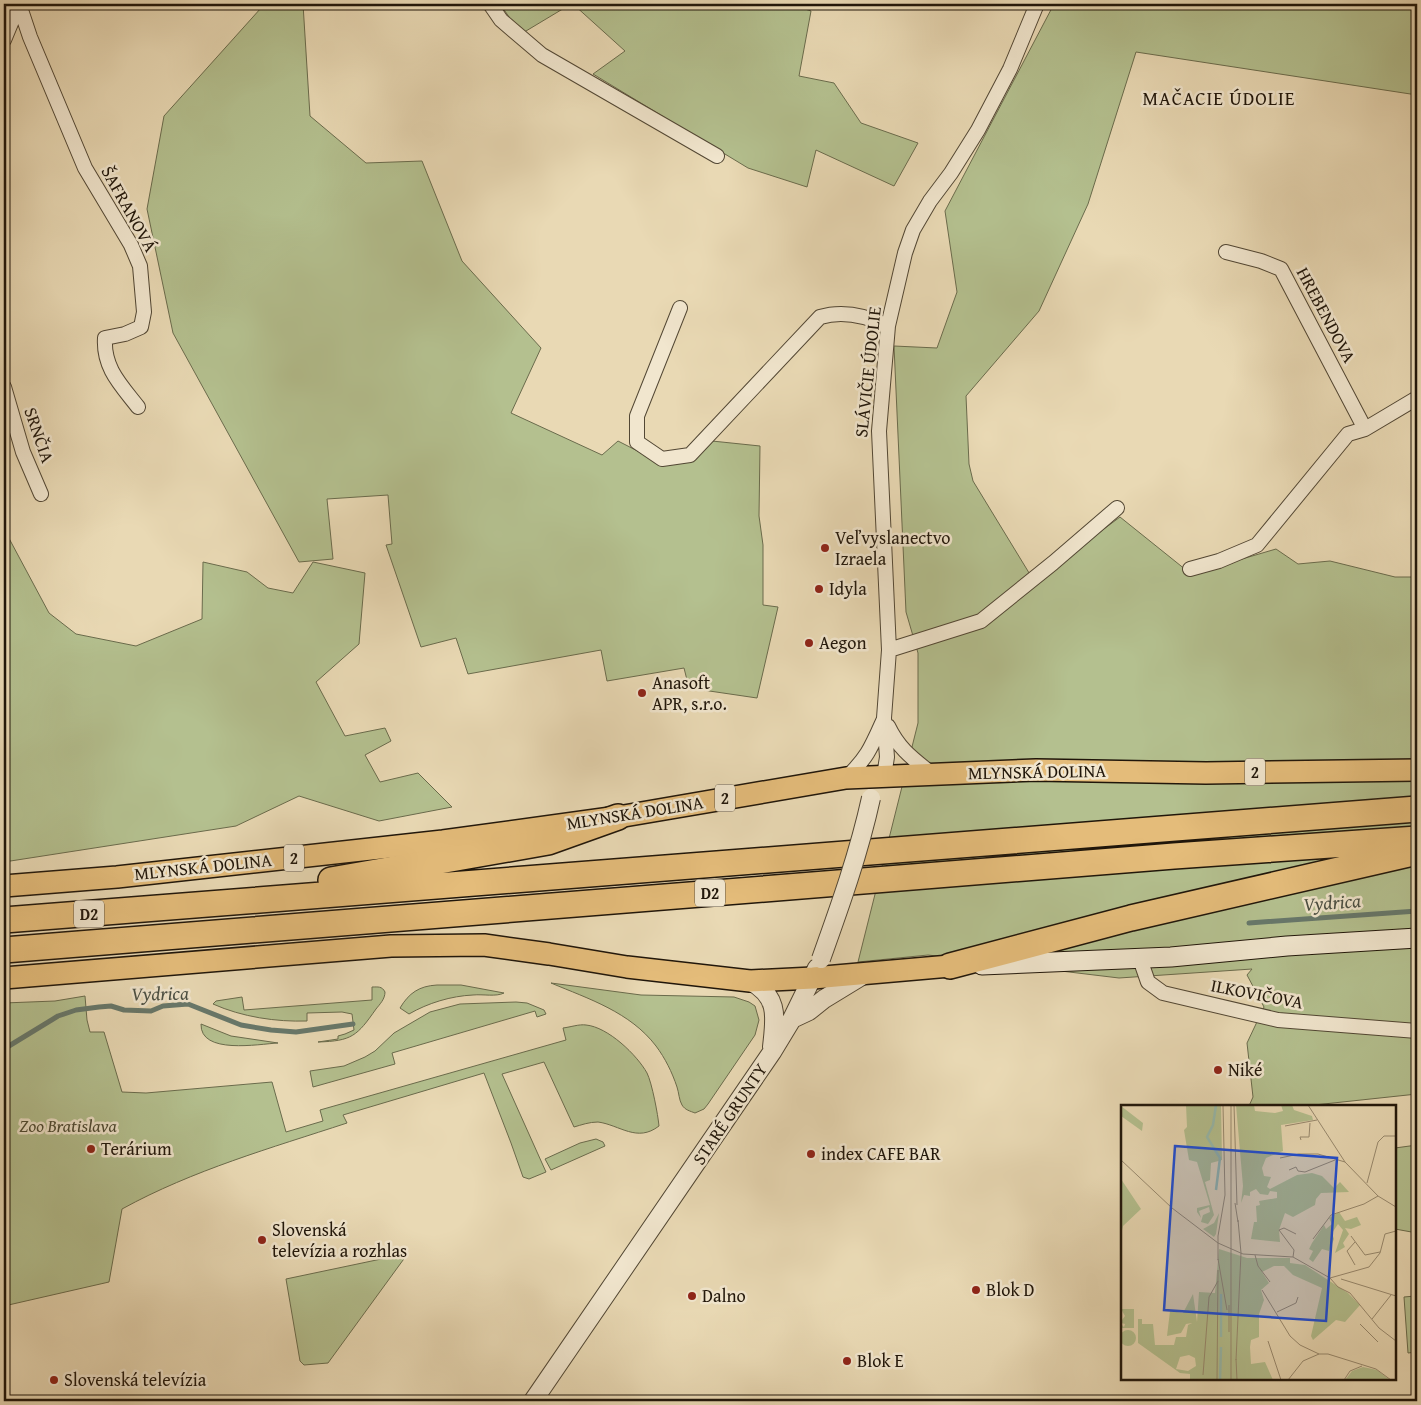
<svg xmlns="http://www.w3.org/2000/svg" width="1421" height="1405" font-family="'Gentium Book Plus',serif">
	<rect width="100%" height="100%" fill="#e9d9b4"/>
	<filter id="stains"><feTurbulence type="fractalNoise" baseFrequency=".004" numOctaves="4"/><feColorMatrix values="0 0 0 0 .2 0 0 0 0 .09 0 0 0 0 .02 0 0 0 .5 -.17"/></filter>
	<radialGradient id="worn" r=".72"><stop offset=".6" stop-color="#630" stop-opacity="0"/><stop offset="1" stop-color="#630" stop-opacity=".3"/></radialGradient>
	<path fill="#b4c08f" stroke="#6a6b4c" d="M257,4H303L310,116L366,163L422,161L462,261L541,348L511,413L602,455L618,441L661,463L712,441L760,446L759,516L763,545V605L778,607L757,698L689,688L684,668L607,681L601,650L468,674L456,638L421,647L386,545L392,544L388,495L327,499L333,559L299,562L173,333L147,209L164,116L261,8Z
		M500,4H571L521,34Z
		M573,4H790L811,11L799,76L834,83L861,123L918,143L894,186L816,150L807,187L748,168L593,74L625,51Z
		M1054,4H1417V95L1136,52L1088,204L1039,311L966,396L969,464L973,481L1034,581L1120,517L1191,574L1276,549L1298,564L1330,561L1395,577H1417V1094L1305,1106H1249L1253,1097L1247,1043L1264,1007L1247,975L1252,969L1119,978L928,955L858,962L918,723V653L906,612L894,346L937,348L957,292L945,211Z
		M4,529L49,613L76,634L136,646L202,619L203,562L247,572L268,588L293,593L313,562L365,573L359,644L316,682L345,736L385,728L391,741L365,755L380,782L418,773L452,807L379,821L299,796L236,826L4,862Z
		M551,983L641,995L734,997L749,1002L755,1006L759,1020L755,1035L708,1104L704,1109L695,1113C690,1111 685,1110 682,1105C679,1100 679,1093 677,1087C672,1072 665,1058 656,1046C630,1012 589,999 551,983Z
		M437,985H461L504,993C496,997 483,994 473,995C451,996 428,1003 409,1014L400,1008C409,993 419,986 437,985Z
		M372,987C378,987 382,986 385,992C385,999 380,1004 376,1009C357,1036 352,1041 318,1042L338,1039V1036L345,1034L354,1030L352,1014L342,1012L307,1013V1021C276,1022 242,1017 213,1004L216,1001L242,997L244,1010L372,1000Z
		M85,996L87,1020L90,1032H104L122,1092L146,1093L272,1082L286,1132L323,1121L320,1110L566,1040L563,1028C571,1027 579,1024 586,1025C608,1027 637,1055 647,1073C652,1083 658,1115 659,1126C637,1143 620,1125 598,1122C589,1122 581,1125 574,1127L544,1062L502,1074L546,1172L529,1179L523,1177L511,1143L484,1073L343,1115L347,1123C271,1148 193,1170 122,1209L109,1282L4,1306V1003L55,1001Z
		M516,1002L527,1003L544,1010L546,1014L537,1017L535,1011L392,1053L395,1064L313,1087L310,1071L344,1066L365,1057L375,1051L394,1033L430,1012L460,1004Z
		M201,1024L231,1036L278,1043C259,1044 200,1055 201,1024Z
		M596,1139L603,1142L605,1146L551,1170L545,1159L580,1143Z
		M1417,1145V1233L1395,1229V1148Z
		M405,1254L406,1256L328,1363L304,1365L300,1361L286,1279Z
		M1415,1296L1417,1352L1408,1353L1404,1297Z"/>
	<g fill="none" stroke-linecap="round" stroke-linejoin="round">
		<path stroke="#67786b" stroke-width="5" d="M1249,923L1417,911
			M4,1049L58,1016L76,1010L99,1007L111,1006L124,1010L151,1011L163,1006L188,1004L241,1025L271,1030L296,1032L353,1024"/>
		<defs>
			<path id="minor" d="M19,4L30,37L85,168L131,245L140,266L144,312L141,327L125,334L105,338C103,368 121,385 138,407
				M490,4L501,20L542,55L717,156
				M4,40L19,4
				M1226,252L1261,261L1281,269L1365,429
				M680,308L637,416V442L662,459L690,455L820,317C843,310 867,316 888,326
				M4,387L23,452L41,494
				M1190,569L1219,561L1257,545L1348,434L1365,429L1417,398
				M889,650L981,621L1053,563L1117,508
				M888,726C899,749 912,758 932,774
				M884,776L887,757L884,718L889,650L879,431L888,326L905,253L913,230L930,201L951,173L978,130L1010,69L1037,4
				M846,778C867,758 871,748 883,721
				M1140,959L1148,982L1163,993L1278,1020L1417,1031"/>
			<path id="tertiary" d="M750,981C780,997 775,1018 772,1047
				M792,1019L809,1011L824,999L865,974
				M533,1401L772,1052L792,1019L817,968"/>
			<path id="secondary" d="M982,965L1171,957L1287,946L1417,938"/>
			<path id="primary" d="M4,886L117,877L443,841L618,817L846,778L1036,770L1206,773L1417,770
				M4,978L391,946L484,945L549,954L627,967L750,981L813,978L950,966"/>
			<path id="motorway" d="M331,880L548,842L618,817
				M4,920L1417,809
				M4,950L1174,856L1417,839
				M950,966L1131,918L1417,852"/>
		</defs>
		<use href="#minor" stroke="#524734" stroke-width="16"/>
		<use href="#tertiary" stroke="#524734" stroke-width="20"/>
		<use href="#secondary" stroke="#20160a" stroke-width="21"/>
		<use href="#primary" stroke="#20160a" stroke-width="24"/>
		<use href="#motorway" stroke="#20160a" stroke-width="28"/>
		<use href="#minor" stroke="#f1e6ce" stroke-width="14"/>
		<use href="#tertiary" stroke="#f1e6ce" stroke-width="18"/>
		<use href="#secondary" stroke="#f1e6ce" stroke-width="19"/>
		<use href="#primary" stroke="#e4bc7a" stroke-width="21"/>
		<use href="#motorway" stroke="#e4bc7a" stroke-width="25"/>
		<defs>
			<path id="tertiary-bridge" d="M821,959C840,906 859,853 871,798"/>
		</defs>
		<use href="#tertiary-bridge" stroke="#524734" stroke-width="20" stroke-linecap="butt"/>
		<use href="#tertiary-bridge" stroke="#f1e6ce" stroke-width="18"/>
	</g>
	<g fill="#8f2418" stroke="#f1e6ce" stroke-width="2">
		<circle cx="825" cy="548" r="5"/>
		<circle cx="819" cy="589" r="5"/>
		<circle cx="809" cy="643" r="5"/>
		<circle cx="642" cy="693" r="5"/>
		<circle cx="1218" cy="1070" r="5"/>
		<circle cx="91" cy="1149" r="5"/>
		<circle cx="811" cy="1154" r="5"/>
		<circle cx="262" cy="1240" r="5"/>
		<circle cx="976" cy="1290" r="5"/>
		<circle cx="692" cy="1296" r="5"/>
		<circle cx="847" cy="1361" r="5"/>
		<circle cx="54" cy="1380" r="5"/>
	</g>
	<g text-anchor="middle" stroke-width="5" stroke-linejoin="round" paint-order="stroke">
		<g fill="#f1e6ce" stroke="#5f5445" stroke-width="1">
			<rect x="1245" y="758.5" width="20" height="27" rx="4"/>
			<rect x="715" y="784.5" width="20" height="27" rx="4"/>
			<rect x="284" y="844.5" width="20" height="27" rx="4"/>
			<rect x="695" y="879.5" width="30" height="27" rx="4"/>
			<rect x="74" y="900.5" width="30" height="27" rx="4"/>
		</g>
		<g font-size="16" font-weight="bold" fill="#20160a">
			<text x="1255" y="778">2</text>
			<text x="725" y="804">2</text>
			<text x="294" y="864">2</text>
			<text x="710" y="899">D2</text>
			<text x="89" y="920">D2</text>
		</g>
		<g font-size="18" fill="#20160a" stroke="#f1e6ce">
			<text transform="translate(129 209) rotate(61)" y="6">ŠAFRANOVÁ</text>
			<text transform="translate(1326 315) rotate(62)" y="6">HREBENDOVA</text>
			<text transform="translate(868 372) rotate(-84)" y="6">SLÁVIČIE ÚDOLIE</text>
			<text transform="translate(39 435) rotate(71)" y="6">SRNČIA</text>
			<text transform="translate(1037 772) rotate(-1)" y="6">MLYNSKÁ DOLINA</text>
			<text transform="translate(635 813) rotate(-9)" y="6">MLYNSKÁ DOLINA</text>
			<text transform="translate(203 867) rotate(-6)" y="6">MLYNSKÁ DOLINA</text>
			<text transform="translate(1257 994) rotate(11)" y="6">ILKOVIČOVA</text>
			<text transform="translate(730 1114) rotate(-56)" y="6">STARÉ GRUNTY</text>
		</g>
		<g font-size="18" fill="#20160a" stroke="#f1e6ce" text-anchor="start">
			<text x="835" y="544">Veľvyslanectvo<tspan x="835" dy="21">Izraela</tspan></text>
			<text x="829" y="595">Idyla</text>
			<text x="819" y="649">Aegon</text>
			<text x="652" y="689">Anasoft<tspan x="652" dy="21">APR, s.r.o.</tspan></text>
			<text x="1228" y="1076">Niké</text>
			<text x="101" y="1155">Terárium</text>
			<text x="821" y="1160">index CAFE BAR</text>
			<text x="272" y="1236">Slovenská<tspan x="272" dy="21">televízia a rozhlas</tspan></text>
			<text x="986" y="1296">Blok D</text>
			<text x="702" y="1302">Dalno</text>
			<text x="857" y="1367">Blok E</text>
			<text x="64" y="1386">Slovenská televízia</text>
		</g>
		<g font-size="18" font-style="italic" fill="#4c4932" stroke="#f1e6ce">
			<text x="68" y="1132">Zoo Bratislava</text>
		</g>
		<g font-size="19" letter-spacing="1" fill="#20160a" stroke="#f1e6ce">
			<text x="1219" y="105">MAČACIE ÚDOLIE</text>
		</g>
		<g font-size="19" font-style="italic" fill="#4a4f43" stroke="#f1e6ce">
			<text transform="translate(1332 902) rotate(-4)" y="7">Vydrica</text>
			<text transform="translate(160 993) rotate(-1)" y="7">Vydrica</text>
		</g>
	</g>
	<g transform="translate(1121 1105)">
		<rect width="275" height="275" fill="#e9d9b4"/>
		<path d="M65,0H100L101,55L90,58L89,75L84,77L93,110L87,119L80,117L82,110L89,107L88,102L78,106L80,113L76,107V103L89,100L76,57L68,55L63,25L66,22ZM115,0H133L134,6L154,8L162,6L160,0H171L173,5L191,11L192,15L160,20L162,46L145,53L141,63L143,71L150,72L146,82L149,84L176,70L191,68L201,71L213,83L219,77L228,87L200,88L195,94L194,100L172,112L164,108L158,125L159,137L130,134L133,117H136L135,101L139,100L138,96L156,93V87L149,86L147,90L139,89L135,84L129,87V91L123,90L120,98L122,81ZM0,1L22,18L21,26L0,11ZM0,74L20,104L2,121L0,129ZM218,107L224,116L236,112L240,120L230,124L224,123L228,129L222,138L224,142L214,148L222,125L217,119L211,128L213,134L208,146L201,144L192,157L188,154L192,146L188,144L191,138L203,120L205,124L211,119L208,113ZM98,108L95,129L93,132L82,124L93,118ZM98,144L126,153H169V158L184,160L227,188L239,200L224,217L215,215L192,235L190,231L201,183L172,170L163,161H153L141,167L148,178L140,185L143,195L138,209V232L130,235L129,242L130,259L144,257L152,275H69V269L59,268L17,238V214H21V219H32L34,240H53L55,232H65L67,220L71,218L65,219L60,228L46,231L49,206L62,208L72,189L76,217L78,187L94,188ZM68,250L74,253L75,261L67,266L55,264L59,252ZM0,204H13V223H0V219L3,222L4,219L0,218V212L1,215L4,211ZM-1 233a8 8 0 1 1 16 0a8 8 0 1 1-16 0ZM242,262L256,265L269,275H224L231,266Z" fill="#b4c08f" fill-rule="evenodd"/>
		<path fill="none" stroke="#97baac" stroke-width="2.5" d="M95,85L99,53L86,32L92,20L95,0M100,232V189M99,275L100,242"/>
		<path fill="none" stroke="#998b70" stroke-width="1" d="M110,0V275M113,0L116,100M187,0L224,57L257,91L275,102M164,21L196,15M180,35L179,32H188L189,18M159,53L178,49H197L224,57M0,55L51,103L97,138L122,149L172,152L209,173L248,162L259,148L264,129L275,126M168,65L175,62L177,66L184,67L214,55M246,78L257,37L263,31H275M114,98L117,117M230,131L244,150L259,147M192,134L210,110L243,99L257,91M134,150L137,161L149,177M172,152L173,145L158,125L163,123L175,129M97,154L106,205M97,155V131L104,90L102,0M234,160L226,146L234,137M209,173L217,182L229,188L258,223L275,236M220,174L275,191M141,185L169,231L179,240L198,249H207L255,264L270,275M156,207L175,198L177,192M251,214L270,190M239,219L257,237M108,227V200M147,236L160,275M115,254L116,275M115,255L120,148L117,115M82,270L88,192L97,176M96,275L97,165M167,275L182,256L198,249M223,275L229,266L241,261"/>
		<path fill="#1d4ed8" fill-opacity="0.15" stroke="#1d4ed8" stroke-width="2.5" d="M54,41L216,53L205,216L43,205Z"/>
		<rect width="275" height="275" fill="none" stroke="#20160a" stroke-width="2.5"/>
	</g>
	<rect width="1421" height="1405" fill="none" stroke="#e9d9b4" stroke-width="20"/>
	<rect x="5" y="5" width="1411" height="1395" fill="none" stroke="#20160a" stroke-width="2.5"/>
	<rect x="10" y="10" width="1401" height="1385" fill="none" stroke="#20160a"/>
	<rect width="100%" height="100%" filter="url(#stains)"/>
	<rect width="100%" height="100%" fill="url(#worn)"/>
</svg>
